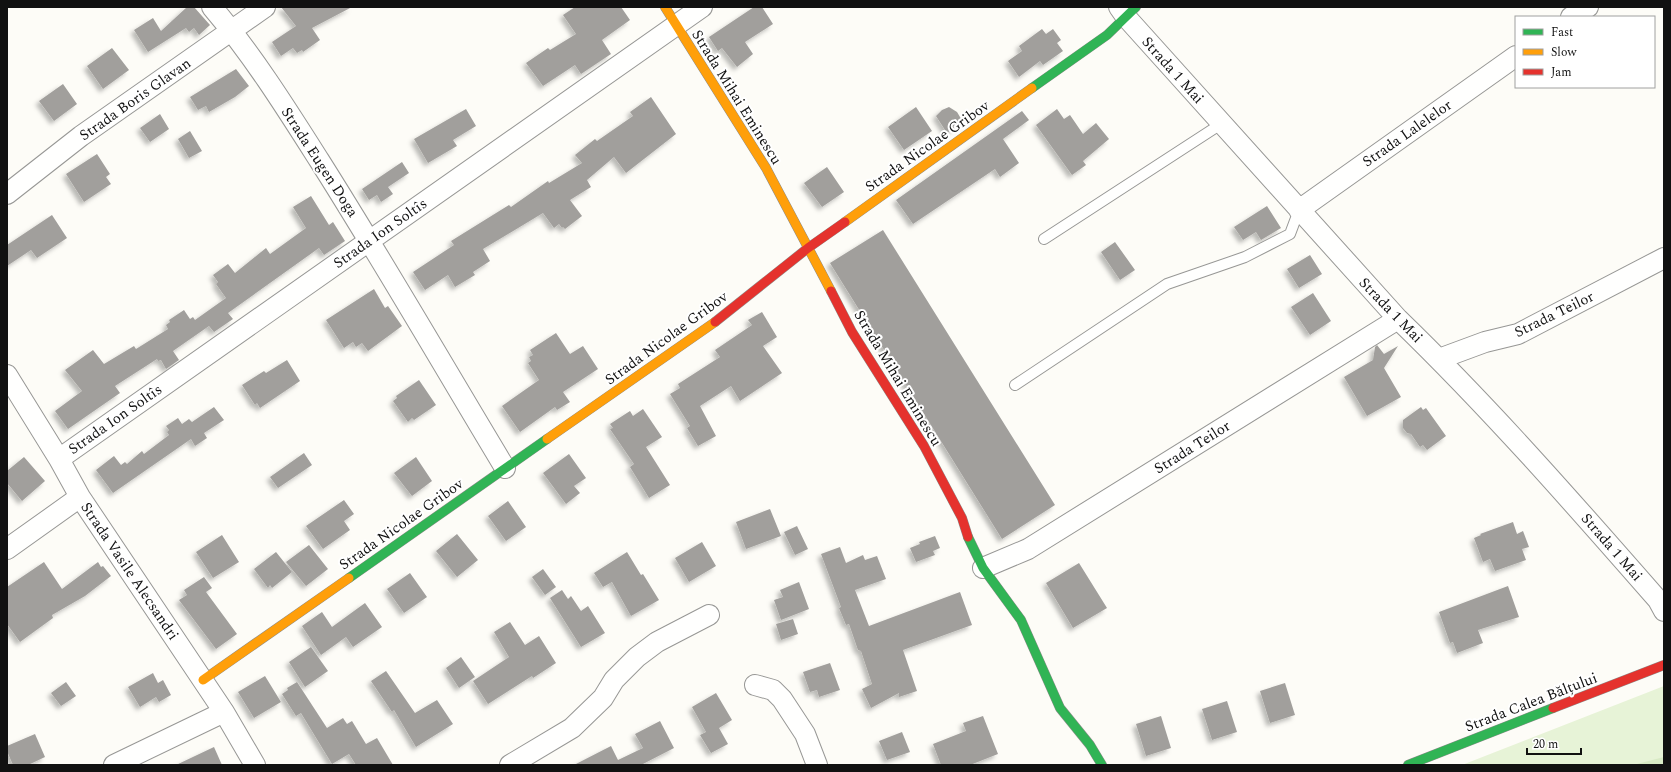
<svg xmlns="http://www.w3.org/2000/svg" width="1671" height="772" font-family="Spectral,serif">
	<defs>
		<filter id="shadow"><feDropShadow dx="-3.5" dy="3.5" stdDeviation="2" flood-color="#0004"/></filter>
	</defs>
	<rect width="100%" height="100%" fill="#fdfcf7"/>
	<path fill="#e7f3d7" d="M1664,686V765H1462Z"/>
	<path fill="#d8eac5" d="M1664,757V765H1633Z"/>
	<path fill="#a19f9c" filter="url(#shadow)" d="M187,7H194L210,25L199,35L194,28L189,32L186,28L148,52L134,30L153,18L161,31Z
		M281,7H352L312,28L320,40L303,52L302,50L297,53L293,48L281,56L272,42L296,26Z
		M575,7H621L630,20L602,40L611,54L581,74L575,65L543,86L526,63L548,48L550,50L576,34L563,15Z
		M754,7H762L773,24L745,42L753,54L737,67L722,48L718,51L709,37Z
		M1042,29L1046,34L1053,29L1061,40L1057,43L1063,51L1043,65L1040,61L1019,77L1008,61L1022,51L1019,46Z
		M112,48L129,70L103,89L87,66Z
		M236,69L249,86L235,97L209,112L206,106L198,110L190,97Z
		M63,84L77,104L54,121L39,101Z
		M651,97L676,134L626,173L614,157L587,180L591,187L570,200L582,216L565,229L563,227L562,228L559,224L554,228L543,213L483,249L490,261L473,272L475,275L455,287L448,275L425,290L413,272L454,245L451,241L509,205L511,207L548,181L549,183L582,163L575,155L595,139L597,141L633,116L630,112Z
		M916,107L932,131L904,150L888,127Z
		M949,107L957,112L963,122L947,133L936,116L942,110Z
		M466,109L476,126L453,140L457,146L428,163L414,139Z
		M1057,109L1064,119L1070,115L1083,134L1096,123L1109,139L1083,161L1086,165L1072,175L1036,125Z
		M1022,111L1029,120L1003,139L1019,163L1000,177L995,169L913,224L896,200Z
		M160,114L169,129L150,142L140,128Z
		M190,131L202,151L189,158L178,139Z
		M97,154L110,174L106,177L111,184L84,202L66,174Z
		M402,162L409,173L388,187L393,194L381,202L377,195L369,200L362,189Z
		M827,167L844,192L822,207L804,183Z
		M311,196L329,225L333,222L345,241L324,255L319,248L228,313L233,319L214,332L209,326L173,351L179,360L166,369L161,360L158,361L157,359L115,386L120,393L68,429L55,411L82,391L65,370L93,350L104,364L134,346L136,349L168,329L166,325L170,322L169,320L184,310L190,319L193,317L195,320L226,298L216,284L218,282L213,275L228,264L235,273L266,248L270,254L306,228L293,207Z
		M1267,206L1281,228L1261,240L1256,232L1243,240L1234,227Z
		M52,215L67,238L37,258L31,250L7,266V245Z
		M883,230L1055,505L1002,539L830,263Z
		M1115,242L1135,270L1120,280L1101,252Z
		M1310,255L1322,274L1299,288L1287,269Z
		M374,289L385,308L388,306L402,326L368,351L362,343L356,347L353,342L344,348L326,320Z
		M1313,293L1331,321L1310,335L1291,307Z
		M762,312L777,337L763,346L782,373L740,401L731,386L700,406L716,436L698,446L687,428L690,426L670,394L680,388L678,384L720,357L715,350L752,325L748,320Z
		M556,333L570,354L583,346L598,369L563,392L570,402L557,410L555,407L520,432L502,406L539,380L528,363L531,361L529,357L533,355L530,350Z
		M1377,345L1384,354L1398,346L1384,368L1401,397L1367,416L1344,377L1373,360L1375,347Z
		M287,360L300,381L260,408L257,403L255,405L242,385L264,371L266,373Z
		M419,380L436,405L414,420L412,418L408,422L393,401L397,398L396,396Z
		M214,407L224,420L204,433L207,438L195,446L191,439L113,493L96,470L114,456L121,465L125,462L127,464L142,451L144,454L169,435L167,432L169,430L166,426L178,418L182,424L189,419L192,422Z
		M1421,407L1423,410L1426,408L1446,436L1427,450L1423,445L1420,447L1411,434L1407,433L1403,428V420Z
		M643,409L662,437L646,447L670,485L649,498L630,467L634,464L610,429L613,428L610,424L630,411L633,416Z
		M304,453L312,465L278,488L270,477Z
		M569,454L586,478L574,486L580,493L566,504L543,473Z
		M24,457L45,481L22,501L7,483V471Z
		M416,457L432,481L412,496L394,473Z
		M344,500L354,514L344,521L350,530L323,549L306,526Z
		M508,501L526,527L506,541L488,516Z
		M770,509L781,536L746,549L736,522Z
		M1513,522L1517,534L1523,531L1529,547L1522,549L1526,560L1495,571L1490,559L1483,562L1474,538L1481,535L1480,534Z
		M797,526L808,549L795,555L784,532Z
		M457,534L478,560L457,577L436,551Z
		M222,535L239,562L213,578L196,552Z
		M935,536L940,548L933,551L935,555L916,562L910,548L920,544L919,542Z
		M702,542L716,566L689,582L675,558Z
		M309,545L328,569L306,586L286,562Z
		M840,547L846,563L863,555L865,560L877,556L886,579L855,590L869,626L960,592L972,625L903,650L917,691L899,697V693L871,708L862,689L872,684L861,651L858,650L849,624L846,625L839,608L841,607L821,554Z
		M276,552L292,572L272,588L270,585L268,588L254,569Z
		M627,552L641,575L643,574L659,600L631,616L612,582L603,587L594,573Z
		M44,562L62,589L98,562L101,567L103,566L111,576L85,596L52,615L53,618L20,642L7,624V587Z
		M1079,563L1107,608L1073,628L1046,583Z
		M543,569L556,587L545,595L532,577Z
		M410,573L427,597L404,613L387,589Z
		M204,577L212,588L206,592L237,634L216,649L179,600L187,595L184,590Z
		M799,582L809,609L781,620L774,600L783,597L780,590Z
		M1508,586L1519,617L1478,630L1483,643L1457,653L1453,642L1450,643L1439,612Z
		M562,590L568,599L571,596L581,611L588,606L605,633L581,647L550,598Z
		M365,603L382,627L353,647L346,637L321,655L302,626L322,612L332,627Z
		M793,619L798,634L781,640L776,624Z
		M510,622L525,645L539,636L556,663L533,678L532,676L488,704L473,681L509,657L494,632Z
		M311,647L328,671L305,687L289,662Z
		M461,657L475,677L459,688L446,668Z
		M830,663L840,690L819,697L817,690L810,692L803,672Z
		M386,671L415,713L437,700L453,724L416,747L394,710L392,712L371,681Z
		M153,673L158,683L163,680L171,695L159,702L156,697L140,707L128,687Z
		M265,676L281,702L254,718L238,692Z
		M66,682L76,696L61,706L51,693Z
		M297,682L327,728L343,718L347,724L352,721L366,744L377,738L393,765H356L349,754L332,764L301,713L296,716L282,694L288,690L287,688Z
		M1285,683L1295,715L1270,723L1260,691Z
		M716,693L732,720L719,728L728,744L711,753L700,735L706,732L692,707Z
		M1227,701L1237,732L1212,740L1202,709Z
		M983,716L998,754L970,765H941L933,744L966,731L963,723Z
		M1161,716L1171,748L1146,756L1136,724Z
		M660,721L674,748L641,765H574L611,746L618,760L643,748L635,734Z
		M902,732L910,752L887,760L879,741Z
		M35,734L45,757L28,765H13L7,751V746Z
		M214,747L222,765H176Z"/>
	<g fill="none" stroke-linecap="round" stroke-linejoin="round">
		<defs>
			<path id="lane" d="M1044,239L1221,124
				M1015,385L1167,284L1245,257L1290,234L1299,210"/>
			<path id="street" d="M212,7C252,54 286,108 319,160C383,261 443,365 505,468
				M1119,7L1126,17L1398,319C1490,408 1574,504 1658,600L1664,611
				M1571,17L1588,7
				M7,194L81,136L265,7
				M1299,210L1516,56
				M1439,359L1485,342L1518,334L1664,258
				M7,375L59,459L80,497L224,712L255,765
				M59,459L702,7
				M7,549L80,497
				M983,568L1028,549L1398,319
				M755,685L773,690L782,699L805,734L817,765
				M114,765L224,712
				M510,765L572,728L603,698L614,680L637,657L657,642L709,615"/>
			<path id="fast" d="M1032,88L1107,35L1136,7
				M968,537L983,568L1021,620L1060,708L1090,745L1102,765
				M349,578L547,439
				M1408,765L1553,708"/>
			<path id="slow" d="M665,7L766,168L831,291
				M845,222L1032,88
				M547,439L715,322
				M203,680L349,578"/>
			<path id="jam" d="M831,291L852,332L924,446L962,518L968,537
				M715,322L808,248L845,222
				M1553,708L1664,665"/>
		</defs>
		<use href="#lane" stroke="#979795" stroke-width="12"/>
		<use href="#street" stroke="#979795" stroke-width="22"/>
		<use href="#fast" stroke="#8e8d8b" stroke-width="10"/>
		<use href="#slow" stroke="#8e8d8b" stroke-width="10"/>
		<use href="#jam" stroke="#8e8d8b" stroke-width="10"/>
		<use href="#lane" stroke="#fffffe" stroke-width="10"/>
		<use href="#street" stroke="#fffffe" stroke-width="20"/>
		<use href="#fast" stroke="#30b455" stroke-width="9"/>
		<use href="#slow" stroke="#ff9f0a" stroke-width="9"/>
		<use href="#jam" stroke="#e5322d" stroke-width="9"/>
	</g>
	<g text-anchor="middle" stroke-width="4" stroke-linejoin="round" paint-order="stroke">
		<g font-size="15" fill="#111" stroke="#fff">
			<text transform="translate(1173 70) rotate(48)" y="5">Strada 1 Mai</text>
			<text transform="translate(737 97) rotate(58)" y="5">Strada Mihai Eminescu</text>
			<text transform="translate(135 99) rotate(-35)" y="5">Strada Boris Glavan</text>
			<text transform="translate(1407 133) rotate(-35)" y="5">Strada Lalelelor</text>
			<text transform="translate(927 146) rotate(-35)" y="5">Strada Nicolae Gribov</text>
			<text transform="translate(320 162) rotate(57)" y="5">Strada Eugen Doga</text>
			<text transform="translate(380 233) rotate(-35)" y="5">Strada Ion Soltîs</text>
			<text transform="translate(1391 310) rotate(46)" y="5">Strada 1 Mai</text>
			<text transform="translate(1554 314) rotate(-26)" y="5">Strada Teilor</text>
			<text transform="translate(666 338) rotate(-36)" y="5">Strada Nicolae Gribov</text>
			<text transform="translate(898 378) rotate(59)" y="5">Strada Mihai Eminescu</text>
			<text transform="translate(115 419) rotate(-35)" y="5">Strada Ion Soltîs</text>
			<text transform="translate(1192 447) rotate(-32)" y="5">Strada Teilor</text>
			<text transform="translate(401 524) rotate(-35)" y="5">Strada Nicolae Gribov</text>
			<text transform="translate(1612 547) rotate(49)" y="5">Strada 1 Mai</text>
			<text transform="translate(130 571) rotate(56)" y="5">Strada Vasile Alecsandri</text>
			<text transform="translate(1531 702) rotate(-21)" y="5">Strada Calea Bălțului</text>
		</g>
	</g>
	<rect width="1671" height="772" fill="none" stroke="#111111" stroke-width="16"/>
	<rect x="1515" y="16" width="140" height="72" fill="#ffffff" stroke="#a0a0a0"/>
	<rect x="1523" y="29" width="20" height="6" fill="#30b455" stroke="#a0a0a0"/>
	<text x="1551" y="36" font-size="12" fill="#111111">Fast</text>
	<rect x="1523" y="49" width="20" height="6" fill="#ff9f0a" stroke="#a0a0a0"/>
	<text x="1551" y="56" font-size="12" fill="#111111">Slow</text>
	<rect x="1523" y="69" width="20" height="6" fill="#e5322d" stroke="#a0a0a0"/>
	<text x="1551" y="76" font-size="12" fill="#111111">Jam</text>
	<path d="M1527 748v6h54v-6" fill="none" stroke="#111111" stroke-width="2"/>
	<text x="1533" y="748" font-size="12" fill="#111111" stroke="#ffffff" stroke-width="3" paint-order="stroke">20 m</text>
</svg>
